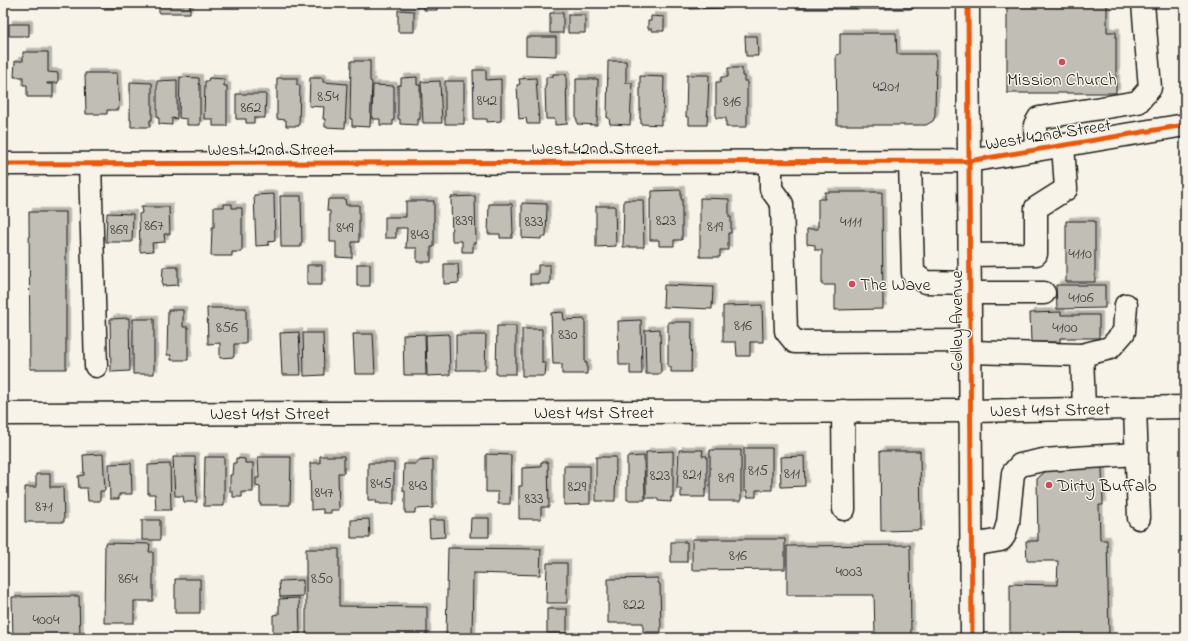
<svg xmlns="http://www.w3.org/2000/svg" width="1188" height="641" font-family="'Indie Flower',sans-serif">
	<defs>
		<filter id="shadow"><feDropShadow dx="3.5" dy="-3.5" stdDeviation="0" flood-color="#0004"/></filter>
	</defs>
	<rect width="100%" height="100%" fill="#f7f3e8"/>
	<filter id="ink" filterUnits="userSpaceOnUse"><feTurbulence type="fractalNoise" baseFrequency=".025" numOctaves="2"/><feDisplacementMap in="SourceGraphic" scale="8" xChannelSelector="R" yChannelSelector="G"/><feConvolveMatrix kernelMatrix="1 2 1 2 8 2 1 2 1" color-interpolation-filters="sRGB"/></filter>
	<g filter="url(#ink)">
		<path fill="#c0beb5" stroke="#1c1c1c" filter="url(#shadow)" d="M102,3H123V9H102Z
			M159,3H190V13H159Z
			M417,3H437V10H424V7H417Z
			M690,3H730V8L690,9Z
			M796,3H913V9H796Z
			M1007,3H1107V32H1116V93H1007Z
			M398,10L414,11V32H398Z
			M550,13H563V33H550Z
			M568,15H585V33H568Z
			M651,16L664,17V31H652V29H648V21H651Z
			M9,24H29V36H9Z
			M840,33H896L897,54H936L935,116L933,121L926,125H837L836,55L840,54Z
			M745,36H757L758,56H746Z
			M526,37H556V56L526,55Z
			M23,52H48V72L58,73V83H47V84H53V97H27V85H23V77H14L15,61H23Z
			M351,61H370V81L372,82L370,127L352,126V119H350Z
			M608,61H626V83H632L630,125L610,124L609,118H607Z
			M728,68H742V76H744V81H747V127H726V118H716V82H721V77H728Z
			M473,70H486V80L501,79V121L487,122V119H474Z
			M85,73H117L119,110H107V114H86Z
			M553,74H566L567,124L555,125V119H546L545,85H546V77H553Z
			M687,75H709L707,125H689V117H686Z
			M640,76L664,77L663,117H661V125L641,124V119H640Z
			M180,77L199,78V84L200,85V125H187V119L179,118Z
			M417,77V85H420V119H418V125L400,124V119H398V85H401V78Z
			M209,78L224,79V86H227V126H213V119H204L205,81H208Z
			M277,78H297V85H300L299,126H286V120L277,119Z
			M310,78H323V82L347,84L345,128L325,127V119H323L324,107L309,106Z
			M536,78L539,124H527L526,118L519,119L517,85L520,84L519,79Z
			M576,79H598L597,125L577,124V119H576Z
			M177,80V119L172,118V125L159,124V118H157V81Z
			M440,81L442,123H423L421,82Z
			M445,81H464V124H445Z
			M130,82L152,83V120H150V127H131V120H130Z
			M373,85L394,86V120H393V125H380V119H372Z
			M236,94H266L265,118H254V123H246V119H236Z
			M681,190V199H682V240H674V246H659V240H650V199H652V191Z
			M825,192H882L883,309L835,310V285H822V250H815V245L807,244V229H818V199H825Z
			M274,194L275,241L268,242L269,245L256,246L254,195Z
			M280,196H301L302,243H301V247H281Z
			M475,196L476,243H473V252H462V241H452L451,197Z
			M700,198L729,199V217H731V233H728V250H720V257H700Z
			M328,199H345L346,205H359V242H352V258L336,257V242H330V211H327Z
			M624,200H643L644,247H623Z
			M406,201H434V247H431V262H417V248H406L407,228H396V238H385V217H406Z
			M522,203L547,204L546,237H541V239L522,238Z
			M224,204H232V208H242V252H232V256H211L212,227H214V207H224Z
			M489,204H512L513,234H512V238H500V234H488Z
			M596,206H615L616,246L596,247Z
			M141,207H169L170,234H164L165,242L152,243L153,251L140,252L139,214L142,213Z
			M29,212H66V369H30Z
			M107,213L133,214L132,242H106Z
			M1066,221H1095V282H1066Z
			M357,264H370V286H357Z
			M444,264H458L459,283L444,284Z
			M307,265H322V285H307Z
			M538,265H550V284H530V274H538Z
			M163,267H178V285L162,286Z
			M664,285L713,287L712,309L663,307Z
			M1056,285H1105V308L1057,309Z
			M762,305L763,342H750V356H737L736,342H723V306Z
			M207,308H246V344H234V357L220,358V343L208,344Z
			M168,310H183V327H188V360H171V355H167Z
			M563,312L564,320L585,319V363H587V374H562V364H553L551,313Z
			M1061,312V315H1099V338H1060V342H1031L1030,313Z
			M129,318L130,371L111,372L110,319Z
			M133,319H154V374H133Z
			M641,320L642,374H630V365H619L618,321Z
			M668,322H692L691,372H671V367H668Z
			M497,326H516V374H496Z
			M522,329H542V363H546L545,376H522Z
			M660,329L661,374H646L645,330Z
			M299,332L301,375H282L280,333Z
			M303,333H323L324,375L304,376Z
			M353,334H373L375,374H355Z
			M425,334L426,375H404L403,335Z
			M449,334L450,375L427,376L426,335Z
			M456,335H486L485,370H456Z
			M744,448H772V490H756V497H747V491H744Z
			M679,450H703L702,456H707V489H705V497H681V489H677Z
			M710,450H741V501H710Z
			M673,451V497H671V502L658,501V498H646V452Z
			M880,451H920L921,530L881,531Z
			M103,454L105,491H100V501H88L87,488H79L78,476L84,475L83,455Z
			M486,454L511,455L510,504H498V492H486Z
			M320,456H344V473H338L339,510H331V513H323V509L311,510L310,463H320Z
			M644,456L645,500H627V457Z
			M804,456L805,486L781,487L780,457Z
			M173,457H195L197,502H184L183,496H175Z
			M205,457H224V506H204Z
			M258,457H291L290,505H260V487L256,486V478H259Z
			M596,457H616L615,501H596Z
			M236,458L245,459V463H253V492H242V497H233V492H230V475H232L233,463H236Z
			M433,460V508L415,509V513H405V491H403L404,464H417L418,461Z
			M541,462H548L549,507H541V519H519V486H522V468L541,467Z
			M131,463L132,494H119V499H110L109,464Z
			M368,463H394V504H380V503H376V500H368Z
			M170,464L171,510H156L155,494H148V465Z
			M564,466H590V504L564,505Z
			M1049,468H1102L1103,505H1099L1100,540H1107L1109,635H1010V584L1057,585L1058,561H1027L1026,541H1038L1037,479Z
			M36,474H50V487H63L64,522H25V487H36Z
			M471,518H489V537H470Z
			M369,519L370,538H351V520Z
			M142,520H160V540H142Z
			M429,520H444L445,537L430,538Z
			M692,539H785V569L692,570Z
			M671,542H687V562H671Z
			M105,543L150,544L149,552H153V601H134V623H104Z
			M910,545L911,635H875L874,595H787V546Z
			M448,548L541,549L540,575L473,573L472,637H446Z
			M306,549H339V606L427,607V636L306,635Z
			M547,563H567V603H546Z
			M658,578V583L660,584L661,632H643V623H608V579Z
			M175,579H200V613H175Z
			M303,580V596L280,597L279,581Z
			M79,596L80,638H13L12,597Z
			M299,598L300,634L273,635V615L279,614V599Z
			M547,609H567V633H547Z"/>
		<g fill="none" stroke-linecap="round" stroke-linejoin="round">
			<defs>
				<g id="minor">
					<path d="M1036,150L1035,125L1039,118L1138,102L1150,88L1143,3"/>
					<path d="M771,161V189L782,204L786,331L795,342L970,341"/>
					<path d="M910,161L913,273L925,282L970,283"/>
					<path d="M3,164L969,161L1185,125"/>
					<path d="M90,164L96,366"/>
					<path d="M970,255L1036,254V208L1066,189L1063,145"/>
					<path d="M970,293H1044"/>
					<path d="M970,352L1082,355L1084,409"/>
					<path d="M1082,355L1110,348L1124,332L1126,305"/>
					<path d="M1135,408L1139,518"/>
					<path d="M843,411L844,509"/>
					<path id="s1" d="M3,414L970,411L1185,407"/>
					<path d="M971,545L1001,540L1004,536L1008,523L1013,473L1020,465L1043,460L1137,454"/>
				</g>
				<path id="major" d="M968,3L972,638"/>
			</defs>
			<use href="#minor" stroke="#1c1c1c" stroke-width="25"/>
			<use href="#major" stroke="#1c1c1c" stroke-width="25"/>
			<use href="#minor" stroke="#f7f3e8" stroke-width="22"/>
			<use href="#major" stroke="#f7f3e8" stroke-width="22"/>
			<defs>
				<path id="cycleway" d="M968,3L972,638
					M3,164L969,161L1185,125"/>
			</defs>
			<use href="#cycleway" stroke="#f7f3e8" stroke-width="8"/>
			<use href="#cycleway" stroke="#e8590c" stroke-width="5"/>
		</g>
	</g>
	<g fill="#d1495b" stroke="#f7f3e8" stroke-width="1.5">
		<circle cx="1062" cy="62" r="4"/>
		<circle cx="852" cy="284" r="4"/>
		<circle cx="1049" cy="485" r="4"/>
	</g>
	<g text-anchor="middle" stroke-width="3" stroke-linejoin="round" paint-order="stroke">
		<g font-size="16" fill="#454442">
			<text x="886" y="91">4201</text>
			<text x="328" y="101">854</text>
			<text x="487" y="105">842</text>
			<text x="732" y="106">816</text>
			<text x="251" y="112">862</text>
			<text x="464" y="225">839</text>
			<text x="666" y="225">823</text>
			<text x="534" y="226">833</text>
			<text x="851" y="226">4111</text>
			<text x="154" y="230">867</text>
			<text x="715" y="231">819</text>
			<text x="345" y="232">849</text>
			<text x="119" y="234">869</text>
			<text x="420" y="239">843</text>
			<text x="1080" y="258">4110</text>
			<text x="1081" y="302">4106</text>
			<text x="743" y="330">816</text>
			<text x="227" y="332">856</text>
			<text x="1065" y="332">4100</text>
			<text x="568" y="339">830</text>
			<text x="758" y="475">815</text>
			<text x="792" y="478">811</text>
			<text x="692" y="479">821</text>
			<text x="660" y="480">823</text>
			<text x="726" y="482">819</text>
			<text x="381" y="488">845</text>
			<text x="418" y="490">843</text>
			<text x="577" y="491">829</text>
			<text x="324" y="497">847</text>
			<text x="534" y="503">833</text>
			<text x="44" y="511">871</text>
			<text x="738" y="560">816</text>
			<text x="849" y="576">4003</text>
			<text x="128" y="583">864</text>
			<text x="322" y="583">850</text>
			<text x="634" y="609">822</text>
			<text x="46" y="624">4004</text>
		</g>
		<g font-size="18" fill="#1c1c1c" stroke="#f7f3e8" text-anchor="start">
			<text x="1062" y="85" text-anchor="middle">Mission Church</text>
			<text x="860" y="290">The Wave</text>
			<text x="1057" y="491">Dirty Buffalo</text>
		</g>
		<g font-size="18" fill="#1c1c1c" stroke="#f7f3e8">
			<text transform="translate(1048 134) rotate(-9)" y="6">West 42nd Street</text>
			<text x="595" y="154">West 42nd Street</text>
			<text x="271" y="155">West 42nd Street</text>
			<text transform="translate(956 321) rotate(-90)" y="6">Colley Avenue</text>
			<text dy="6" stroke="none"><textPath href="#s1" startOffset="1047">West 41st Street</textPath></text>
			<text dy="6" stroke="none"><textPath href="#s1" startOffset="591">West 41st Street</textPath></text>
			<text dy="6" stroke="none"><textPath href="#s1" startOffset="267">West 41st Street</textPath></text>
		</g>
	</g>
	<rect width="1188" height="641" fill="none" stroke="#f7f3e8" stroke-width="16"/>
	<rect x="8" y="8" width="1172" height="625" fill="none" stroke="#1c1c1c" stroke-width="1.5" filter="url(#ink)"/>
</svg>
